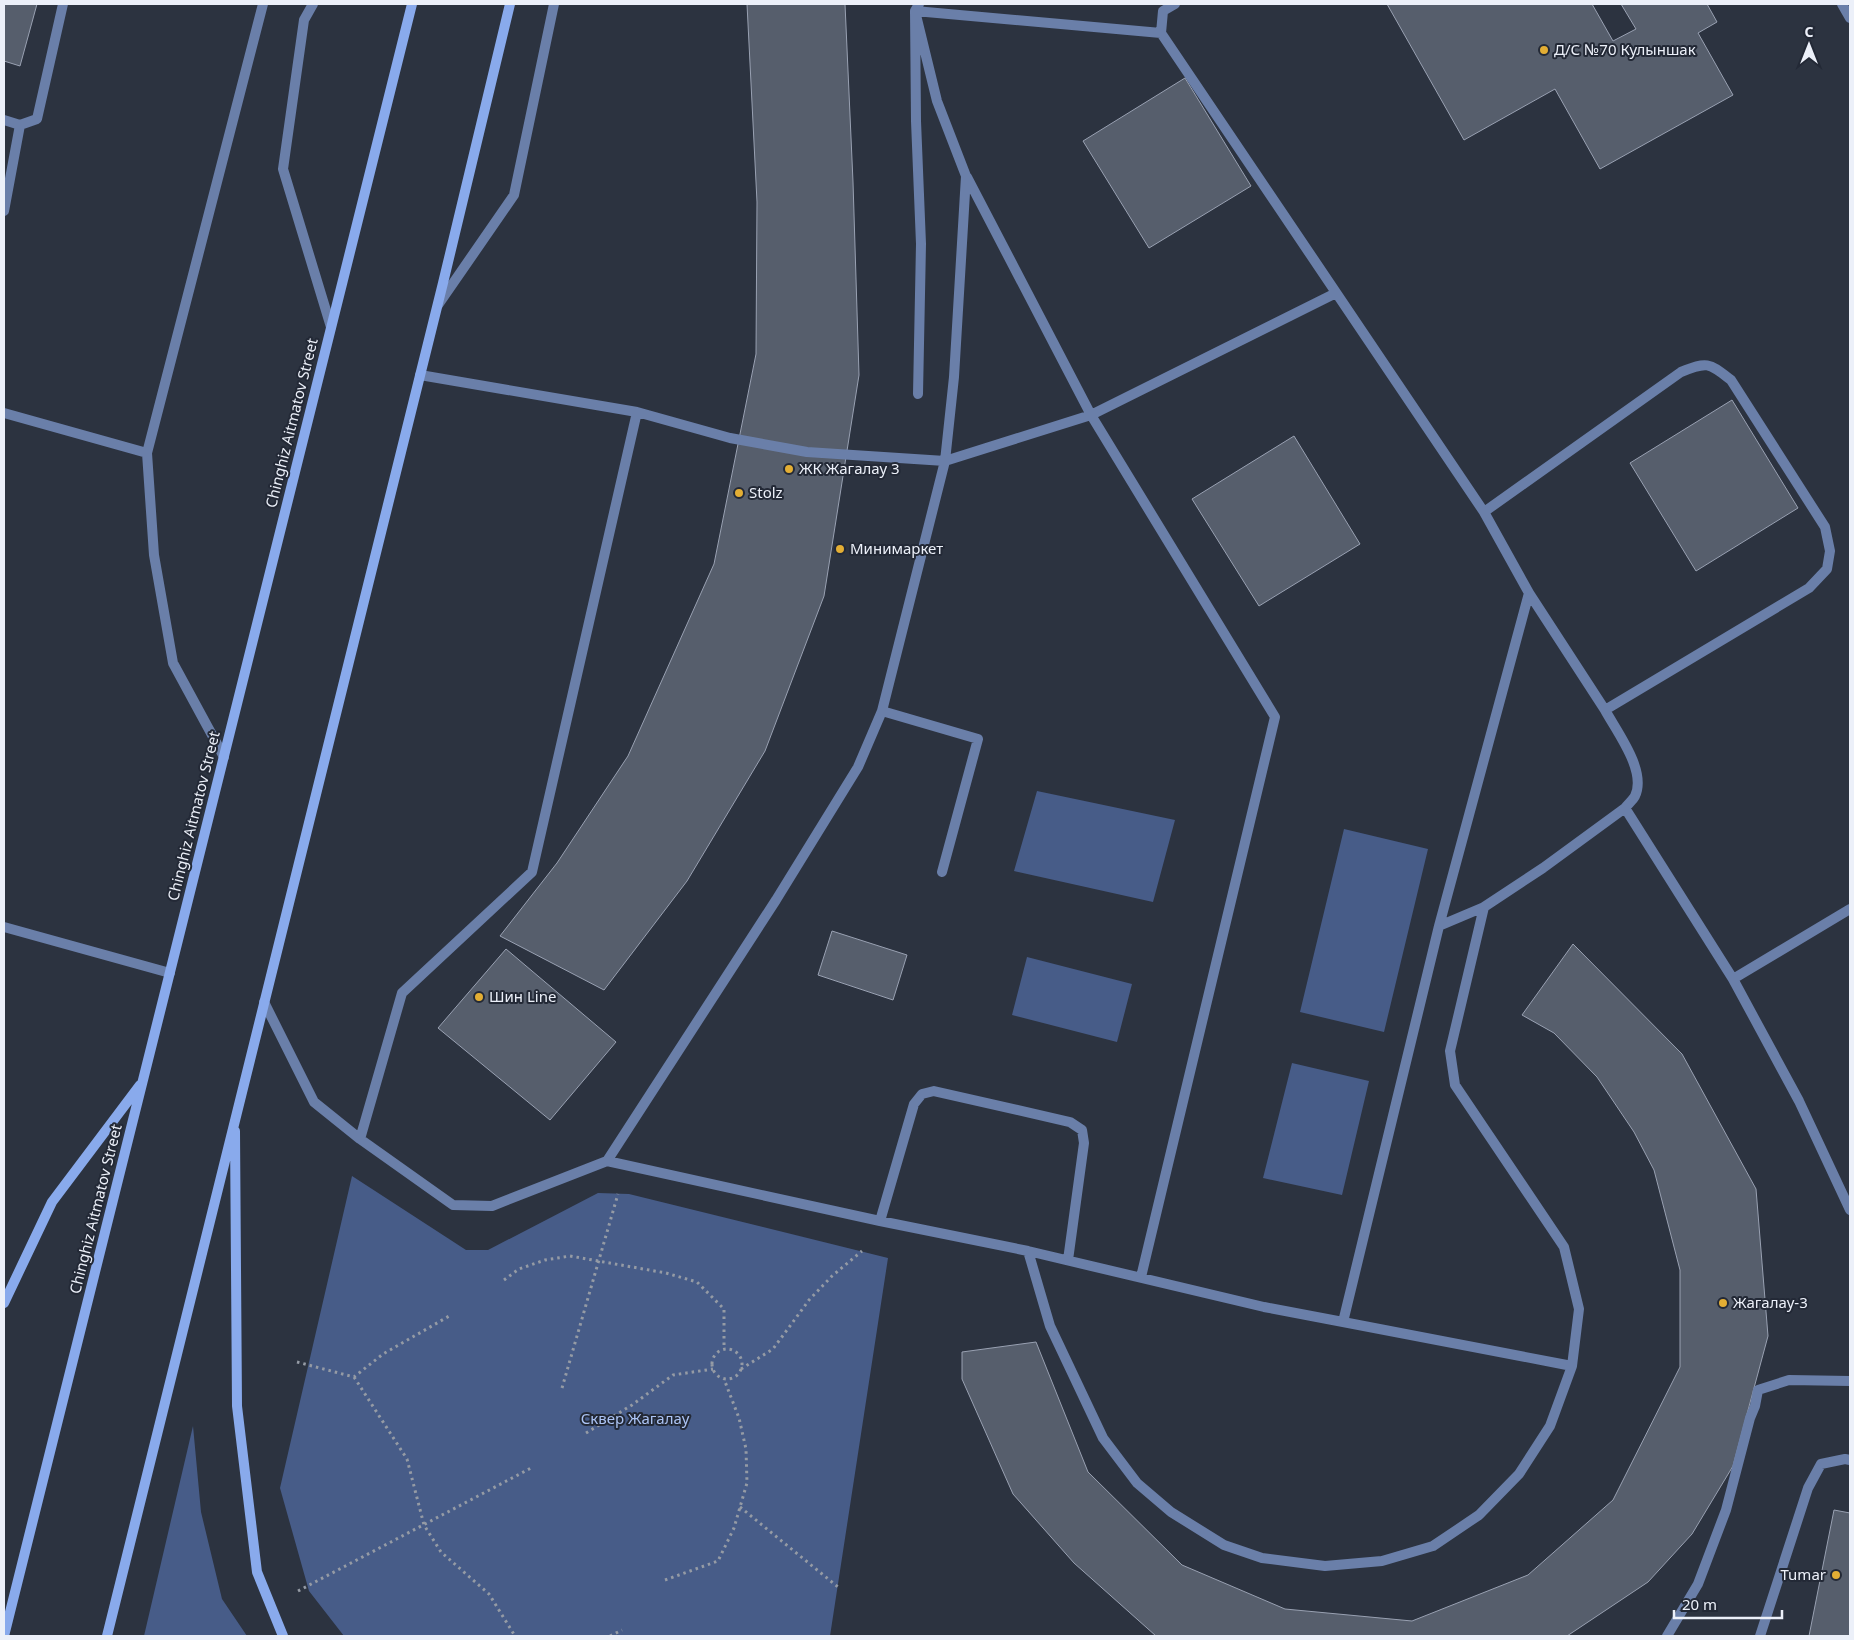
<svg xmlns="http://www.w3.org/2000/svg" width="1854" height="1640" font-family="'Noto Sans',sans-serif">
	<rect width="100%" height="100%" fill="#2c3340"/>
	<path fill="#475c88" d="M1037,791L1175,820L1153,902L1014,871Z
		M1344,829L1428,849L1384,1032L1300,1012Z
		M1027,957L1132,984L1117,1042L1012,1015Z
		M1292,1063L1369,1081L1342,1195L1263,1178Z
		M352,1176L466,1250H488L598,1193L629,1194L888,1258L830,1636H344L309,1591L280,1488Z
		M193,1426L201,1512L222,1599L247,1636H144Z"/>
	<path fill="#565e6c" stroke="#99a1b2" d="M4,4H37L20,66L4,61Z
		M747,4H845L853,182L859,375L824,596L765,751L687,881L604,990L500,936L557,863L628,756L714,564L756,354L757,202Z
		M1387,4H1592L1613,41L1636,29L1621,4H1707L1717,22L1698,33L1733,95L1600,169L1555,89L1464,140Z
		M1185,78L1251,186L1149,248L1083,141Z
		M1732,400L1798,508L1696,571L1630,463Z
		M1294,436L1360,544L1259,606L1192,499Z
		M832,931L907,955L893,1000L818,975Z
		M1573,944L1682,1054L1756,1189L1768,1336L1733,1466L1692,1534L1648,1582L1567,1636H1156L1074,1563L1013,1494L962,1379V1352L1036,1342L1088,1472L1182,1565L1285,1609L1412,1621L1528,1575L1613,1500L1680,1367V1270L1654,1170L1634,1132L1597,1077L1554,1033L1522,1015Z
		M506,949L616,1042L550,1120L438,1028Z
		M1834,1510L1850,1513V1636H1809Z"/>
	<g fill="none" stroke-linecap="round" stroke-linejoin="round">
		<path stroke="#959ba5" stroke-width="3" stroke-dasharray="2.5 4" stroke-linecap="butt" d="M504,1280L519,1269L545,1260L570,1256L666,1273L697,1282L724,1309V1349
			M712 1364a15 15 0 1 1 30 0a15 15 0 1 1-30 0Z
			M297,1362L354,1377L383,1354L451,1315
			M741,1369L773,1349L809,1300L832,1276L862,1251
			M354,1377L407,1459L424,1525L441,1552L489,1594L515,1636
			M562,1388L618,1194
			M586,1433L632,1405L673,1375L713,1369
			M740,1507L838,1587
			M665,1580L718,1561L734,1528L747,1483L746,1449L739,1418L724,1379
			M298,1591L533,1467
			M610,1636L622,1630"/>
		<path stroke="#6a7fa9" stroke-width="10" d="M313,4L304,20L283,169L331,327
			M919,4L915,11L1161,33
			M1175,4L1163,11L1161,33L1484,512L1529,593L1439,926L1343,1322L1264,1307L1028,1251L880,1221L607,1161L776,900L858,767L882,711L945,461L1091,415L1336,293
			M1842,4L1850,18
			M4,120L20,125
			M967,177L1091,415L1275,717L1141,1277
			M4,211L20,125L37,119L63,4
			M438,305L514,195L554,4
			M420,375L637,412L730,438L807,452L945,461L954,377L966,176L937,101L915,11L916,121L921,244L918,394
			M4,413L147,453
			M1484,512L1681,372C1708,361 1709,363 1731,380L1825,527L1830,551L1827,569L1809,588L1605,710L1529,593
			M882,711L978,739L942,872
			M224,757L173,663L154,555L147,453L263,4
			M1625,808L1733,979L1799,1101L1850,1210
			M1439,926L1484,907
			M4,927L170,973
			M1733,979L1850,909
			M264,1002L314,1102L360,1139L453,1205L492,1206L607,1161
			M360,1139L402,993L532,872L637,412
			M880,1221L914,1104L922,1094L934,1091L1070,1122L1082,1130L1084,1143L1068,1260
			M1028,1251L1050,1326L1103,1438L1137,1483L1171,1512L1224,1545L1262,1558L1325,1566L1382,1561L1433,1546L1479,1515L1519,1474L1550,1426L1572,1366
			M1343,1322L1572,1366L1579,1309L1564,1247L1455,1085L1450,1051L1484,907L1543,868L1625,808C1628,804 1633,800 1635,796C1647,771 1617,732 1605,710
			M1667,1636L1698,1584L1726,1510L1750,1418L1755,1406L1758,1390L1789,1380L1850,1381
			M1760,1636L1808,1488L1821,1464L1845,1459L1850,1460"/>
		<path stroke="#89aaec" stroke-width="10" d="M235,1131L237,1406L257,1572L283,1636
			M4,1303L52,1202L140,1085
			M4,1636L412,4
			M107,1636L443,283L510,4"/>
	</g>
	<g fill="#e3ae34" stroke="#232936" stroke-width="2">
		<circle cx="1544" cy="50" r="5"/>
		<circle cx="789" cy="469" r="5"/>
		<circle cx="739" cy="493" r="5"/>
		<circle cx="840" cy="549" r="5"/>
		<circle cx="479" cy="997" r="5"/>
		<circle cx="1723" cy="1303" r="5"/>
		<circle cx="1836" cy="1575" r="5"/>
	</g>
	<g text-anchor="middle" stroke-width="4" stroke-linejoin="round" paint-order="stroke">
		<g font-size="15" fill="#ecf0f9" stroke="#232936" text-anchor="start">
			<text x="1554" y="55">Д/С №70 Кулыншак</text>
			<text x="799" y="474">ЖК Жагалау 3</text>
			<text x="749" y="498">Stolz</text>
			<text x="850" y="554">Минимаркет</text>
			<text x="489" y="1002">Шин Line</text>
			<text x="1733" y="1308">Жагалау-3</text>
			<text x="1826" y="1580" text-anchor="end">Tumar</text>
		</g>
		<g font-size="15" fill="#ecf0f9" stroke="#232936">
			<text transform="translate(292 423) rotate(-76)" y="5">Chinghiz Aitmatov Street</text>
			<text transform="translate(194 816) rotate(-76)" y="5">Chinghiz Aitmatov Street</text>
			<text transform="translate(96 1209) rotate(-76)" y="5">Chinghiz Aitmatov Street</text>
		</g>
		<g font-size="15" fill="#acc4f5" stroke="#232936">
			<text x="635" y="1424">Сквер Жагалау</text>
		</g>
	</g>
	<rect width="1854" height="1640" fill="none" stroke="#ecf0f9" stroke-width="10"/>
	<g transform="translate(1809 45)" stroke="#232936" stroke-width="4" paint-order="stroke">
	<path d="M0-4L9 19L0 12L-9 19Z" fill="#ecf0f9"/>
	<text y="-8" font-size="14" font-weight="bold" text-anchor="middle" fill="#ecf0f9">С</text>
	</g>
	<path d="M1674 1610v8h108v-8" fill="none" stroke="#ecf0f9" stroke-width="2.5"/>
	<text x="1682" y="1610" font-size="15" fill="#ecf0f9" stroke="#232936" stroke-width="4" paint-order="stroke">20 m</text>
</svg>
